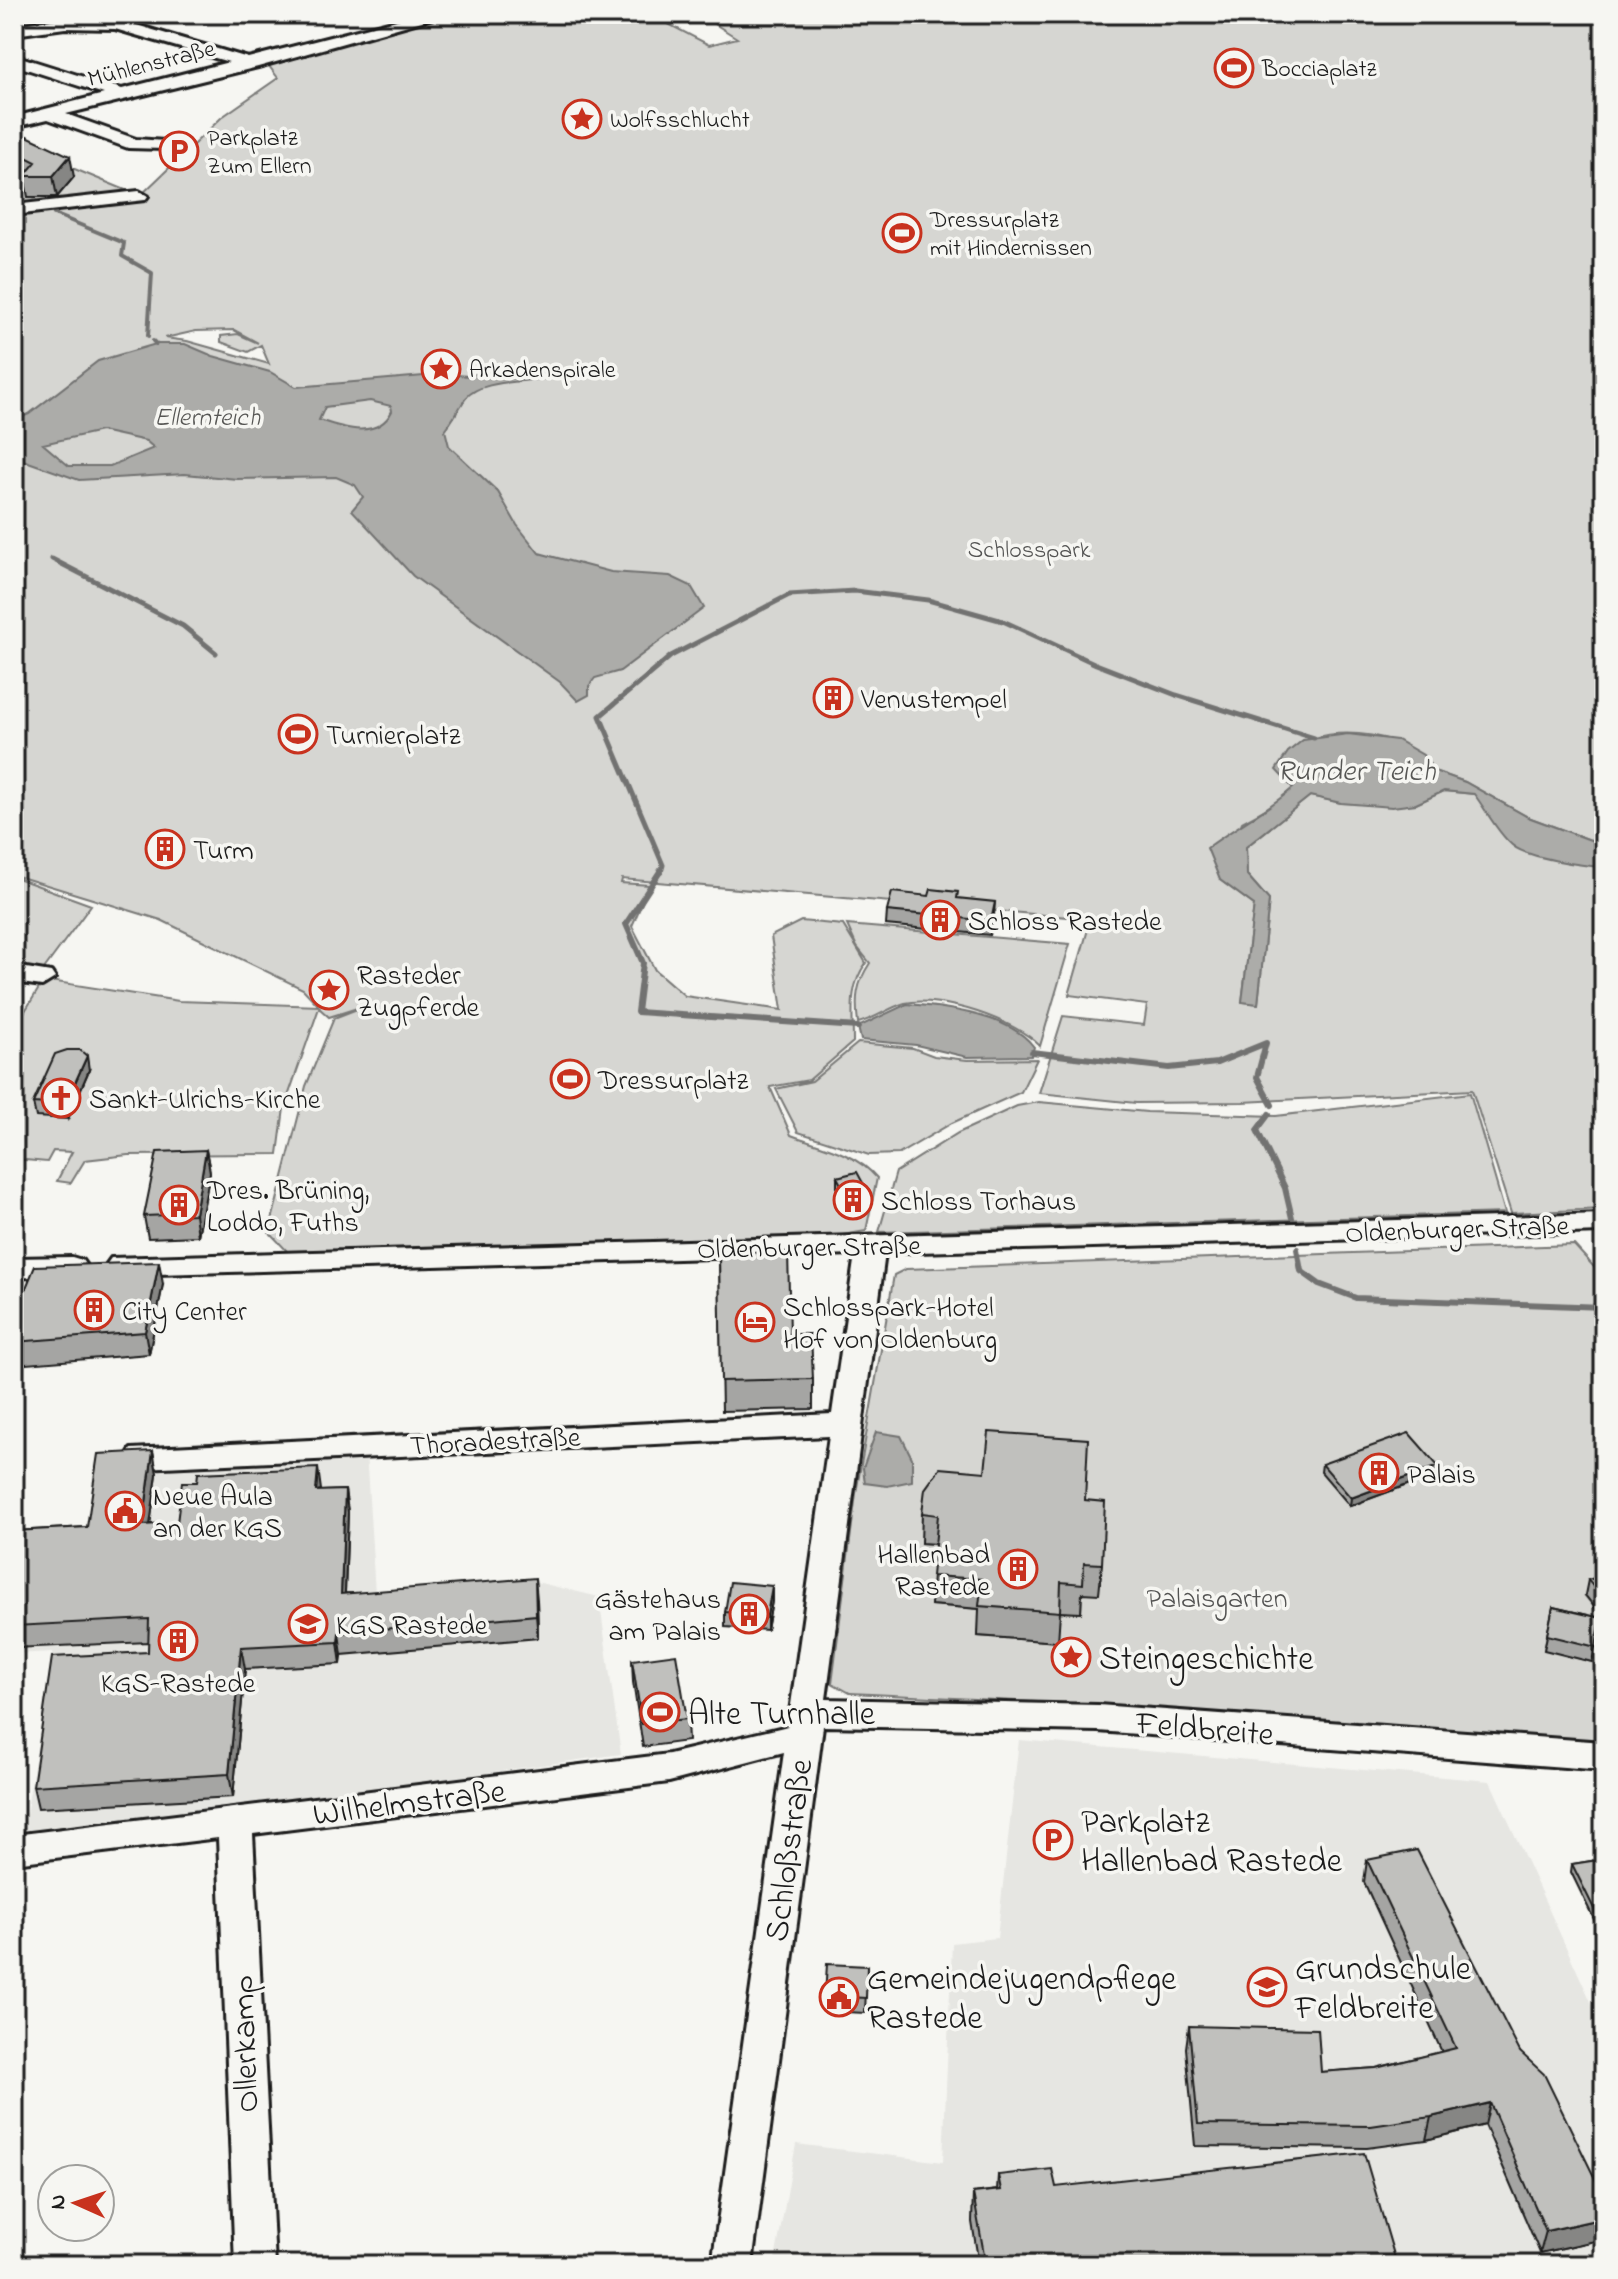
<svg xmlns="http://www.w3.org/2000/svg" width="1618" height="2279" font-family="'Indie Flower',sans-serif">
	<rect width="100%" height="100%" fill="#f6f6f2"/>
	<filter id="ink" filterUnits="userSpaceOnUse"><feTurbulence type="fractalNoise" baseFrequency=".0125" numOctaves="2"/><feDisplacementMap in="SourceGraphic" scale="16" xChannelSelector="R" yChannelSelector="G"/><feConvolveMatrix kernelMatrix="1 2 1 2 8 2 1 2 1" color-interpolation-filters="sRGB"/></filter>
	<g filter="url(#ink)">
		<path fill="#e6e6e2" d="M366,1452L375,1593L532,1581L599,1597L621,1754L22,1839L53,1652L14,1654V1550L87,1546L102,1462Z
			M1019,1740L1490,1781L1604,2030V2265H774L796,2144L943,2162L952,1943L997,1938Z"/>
		<path fill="#d6d6d2" stroke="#797977" stroke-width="2" fill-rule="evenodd" d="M440,14H649L709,45L737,38L699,14H1604V845L1528,817L1465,782L1434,771C1414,729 1304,717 1283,762L1294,787L1275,804L1242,822L1220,880L1254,905L1242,1002L1258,1004L1269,900L1247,875L1246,847L1310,796L1341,803L1416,804L1444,791L1474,794L1554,858L1604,867V1209L1511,1213L1472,1090L1243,1102L1136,1103L1039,1093L1063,1016L1144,1025L1147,1005L1069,995L1091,919L622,879L621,883L650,885L632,926L655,970L685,996L782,1010L771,936L801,921L843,925L866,963C848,988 853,1012 853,1042L809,1080L770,1087L791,1135C821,1146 856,1153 877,1178L866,1231L831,1237L288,1252L269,1232L306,1086L334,1018L370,1004L329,1017L319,1008L284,1108L278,1154L128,1155L85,1160L71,1183L57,1181L72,1152L53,1151L47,1162L14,1159V1029L44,980L179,1001L319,1006L303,989L161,920L14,875V144L140,196L222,117L278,78L266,62ZM234,330L258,343L238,334L221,336V342L248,352L261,345L269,364L187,341L165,338L196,331Z
			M14,877L91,905L41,973L14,969Z
			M847,925L1070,944L1040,1046C1015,1020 941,995 905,1003C888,1008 875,1019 858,1023C855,999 856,984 870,963L857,947Z
			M858,1043L913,1048L934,1056L967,1060L1037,1059L1021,1092L952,1123L899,1154L869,1155L798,1132L776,1089L812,1081Z
			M1470,1093L1505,1213L879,1232L896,1172L958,1133L1017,1106L1039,1102L1147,1112L1276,1116Z
			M1574,1245L1604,1278V1589L1585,1596L1604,1619V1746L1482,1740L1100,1705L850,1693L832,1683L856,1493L894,1275L906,1269ZM1408,1441L1437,1474L1350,1505L1322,1472ZM987,1461L1086,1469L1083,1530L1102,1532L1099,1593H1082L1081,1613L1059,1612L1057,1642L978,1636L980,1609L931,1605L937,1544L921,1543L924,1519L939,1498L984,1501ZM1550,1622L1597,1633L1592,1662L1544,1649Z"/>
		<path fill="#acaca9" stroke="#727271" stroke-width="2" fill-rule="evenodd" d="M156,344H185L213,356L270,372L296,387L447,374L468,376L516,366L531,371L568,369L569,372C542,385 483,376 466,398C459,408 453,420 445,430L449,446L498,492L517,525L539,553L611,572L670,576L691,586L704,608L620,671L595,678L589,686V695L578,701L560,682L413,576L352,510L363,497L355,485L336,477L237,479L185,474L79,480L14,457V420L29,414L98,361ZM370,401L391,406L392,411C378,440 343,428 319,420L325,407ZM101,431L146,441L154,448L110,466H69L43,444Z
			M1348,734L1397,740L1423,755L1434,771L1465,782L1528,817L1604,845V867C1584,866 1526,858 1512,845C1496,831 1487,811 1474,794L1444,791L1416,804L1392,807L1341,803L1310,796L1246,847L1247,875L1269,900L1258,1004L1242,1002L1254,905L1220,880L1207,848C1236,826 1267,811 1293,788L1276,770L1288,752L1303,740Z
			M907,1004C945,1007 1011,1015 1034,1047L1031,1056L967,1057L916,1045L861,1040L858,1027Z
			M876,1432L901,1436L912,1458V1481L887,1486L865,1483L863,1468Z"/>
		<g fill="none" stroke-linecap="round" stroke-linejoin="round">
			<path stroke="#727271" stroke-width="4" d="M54,214L124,243L122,256L152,273L148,336
				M153,341L156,344"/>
			<path stroke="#727271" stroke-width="5" d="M52,559L183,626L216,653
				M661,872L663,865L600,716L671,656L789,595L855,591L928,600L1003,621L1096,664L1176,695L1314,738"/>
			<path stroke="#727271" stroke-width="6" d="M661,870L626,924L643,963L637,1012L858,1027
				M1032,1052L1169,1068L1217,1063L1266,1043L1257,1077L1272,1105
				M1269,1114L1257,1130L1285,1188L1292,1218
				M1297,1249L1301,1271L1319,1284L1356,1298L1604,1307"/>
			<defs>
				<path id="minor" d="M420,14H447L258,67L66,114L136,139L165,141V149L128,148L48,119L14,127V117L104,94L14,65V55L122,89L229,62L115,29L65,28L14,35V25L65,18L116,19L248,58Z
					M139,191L148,196L145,200L14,215V205Z
					M14,966L51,972L55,978L42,986L14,982Z
					M1604,1214V1232L885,1253L826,1699L1098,1705L1604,1742V1770L1098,1731L823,1726L752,2265H712L784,1752L669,1782L253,1834L275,2265H235L218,1838L14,1863V1835L669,1754L788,1726L829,1436L142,1468L131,1465L126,1457L131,1449L832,1414L855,1254L121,1275L111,1272L106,1265L111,1258Z
					M72,1257L82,1260L87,1267L82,1274L14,1278V1258Z"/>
			</defs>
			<use href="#minor" stroke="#1c1c1c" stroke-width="6"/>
			<use href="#minor" fill="#f6f6f2" fill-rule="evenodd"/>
		</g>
		<path fill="#a5a5a3" stroke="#1c1c1c" stroke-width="2" d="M14,130L74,177L57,197H28L24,176L14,170Z
			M958,899L994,916L990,935L886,925L887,911Z
			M89,1070L68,1119L36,1117L33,1103Z
			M206,1150L210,1172L198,1236L148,1238L144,1216Z
			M837,1177L868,1209L849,1213L837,1192Z
			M719,1253L790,1334L813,1379V1409L722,1411Z
			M163,1284L149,1354L14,1365V1317Z
			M153,1451L157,1474L150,1524L177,1523L321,1491L345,1490L348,1512L345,1593L537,1600L538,1638L342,1655L341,1664L245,1669L233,1797L38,1808L33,1786L148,1652L149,1642L14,1648V1531L87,1527Z
			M1322,1464L1438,1466L1437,1474L1350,1506L1321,1472Z
			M1085,1500L1102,1564L1099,1594L1082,1593L1081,1613L1060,1612L1058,1642L978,1636L979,1609L931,1605L935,1544L921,1543L922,1513Z
			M1604,1575V1619L1585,1595L1588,1580Z
			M772,1586V1601L767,1630L725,1627V1612Z
			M1553,1607L1601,1618L1592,1662L1544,1650Z
			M632,1660L687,1719L688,1741L643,1747L633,1682Z
			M1604,1859V1940L1571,1872L1572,1864Z
			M1367,1860L1520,2052L1604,2197V2239L1540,2253L1485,2125L1426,2140L1367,2148L1195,2146L1186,2048L1189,2026L1321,2072L1376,2068L1442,2052L1364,1882Z
			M867,1966L865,2013L825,2011V1996Z
			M998,2175L1056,2187L1397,2265H979L972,2222L973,2193L997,2190Z"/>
		<path fill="#868684" stroke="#1c1c1c" stroke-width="2" d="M70,156L74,177L57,197L53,176Z
			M995,902L994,916L990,935L991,921Z
			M87,1056L89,1070L68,1119L65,1105Z
			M206,1150L210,1172L198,1236L195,1214Z
			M869,1194L868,1209L849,1213V1199Z
			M159,1262L163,1284L149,1354L145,1332Z
			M153,1451L157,1474L147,1547L143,1525Z
			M1438,1466L1437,1474L1350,1506L1351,1498Z
			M318,1468L321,1490L316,1491Z
			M345,1490L348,1512L344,1616L341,1594Z
			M535,1578L537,1600L538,1638L536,1615Z
			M772,1586V1601L767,1630V1615Z
			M339,1633L342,1655L341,1664L338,1642Z
			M241,1647L245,1669L233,1797L229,1774Z
			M1490,2103L1485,2125L1426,2140L1431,2117Z
			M1604,2218V2239L1540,2253L1546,2231Z"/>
		<path fill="#c0c0bd" stroke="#1c1c1c" stroke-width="2" d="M14,130L70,156L53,176H24L36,162L14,151Z
			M931,889L958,892L957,898L995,902L991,921L887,911L892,892L929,896Z
			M67,1050H80L87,1056L65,1105L33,1103L55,1054Z
			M206,1150L195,1214L144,1216L157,1152Z
			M857,1172L869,1194L849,1199L837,1177Z
			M788,1252L790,1334H811L813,1379L721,1381L719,1253Z
			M159,1262L145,1332L14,1342V1317L35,1266Z
			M989,1432L1088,1439L1085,1500L1105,1502L1102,1564L1084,1563L1083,1584L1061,1582L1060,1612L979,1606L982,1579L932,1576L938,1515L922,1513L925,1489L940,1468L985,1472Z
			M1409,1433L1438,1466L1351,1498L1322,1464Z
			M153,1451L143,1525L177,1523L182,1482H197L198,1473L318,1468L316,1491L345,1490L341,1594L535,1578L536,1615L339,1633L338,1642L241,1647L229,1774L33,1786L52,1657L148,1652L149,1619L14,1626V1531L87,1527L98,1454Z
			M1604,1575V1600L1588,1580Z
			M730,1582L772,1586L767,1615L725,1612Z
			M1553,1607L1601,1618L1596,1647L1547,1635Z
			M676,1654L687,1719L642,1724L632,1660Z
			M1417,1850L1520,2052L1544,2074L1604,2197V2218L1546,2231L1490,2103L1431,2117L1371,2126L1198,2124L1189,2026L1318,2029L1321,2072L1376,2068L1456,2048L1367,1860Z
			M1604,1859V1929L1572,1864Z
			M827,1964L867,1966L866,1998L825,1996Z
			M1364,2153L1397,2265H986L973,2193L1001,2190L998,2175L1052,2169L1056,2187Z"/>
	</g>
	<defs>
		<symbol id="stadium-ring" viewBox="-11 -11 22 22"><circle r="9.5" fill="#f6f6f2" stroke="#c8321e" stroke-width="1.5"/><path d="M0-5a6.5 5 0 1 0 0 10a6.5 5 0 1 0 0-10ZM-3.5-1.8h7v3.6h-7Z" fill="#c8321e"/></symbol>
		<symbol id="sight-ring" viewBox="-11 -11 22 22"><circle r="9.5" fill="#f6f6f2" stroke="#c8321e" stroke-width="1.5"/><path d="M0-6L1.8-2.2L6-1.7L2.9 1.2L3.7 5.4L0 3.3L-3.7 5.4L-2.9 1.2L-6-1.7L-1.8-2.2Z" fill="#c8321e"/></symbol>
		<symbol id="parking-ring" viewBox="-11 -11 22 22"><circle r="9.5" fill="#f6f6f2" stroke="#c8321e" stroke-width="1.5"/><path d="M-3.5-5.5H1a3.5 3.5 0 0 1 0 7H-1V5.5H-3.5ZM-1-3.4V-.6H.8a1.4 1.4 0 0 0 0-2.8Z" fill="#c8321e"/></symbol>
		<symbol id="building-ring" viewBox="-11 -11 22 22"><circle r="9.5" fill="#f6f6f2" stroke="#c8321e" stroke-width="1.5"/><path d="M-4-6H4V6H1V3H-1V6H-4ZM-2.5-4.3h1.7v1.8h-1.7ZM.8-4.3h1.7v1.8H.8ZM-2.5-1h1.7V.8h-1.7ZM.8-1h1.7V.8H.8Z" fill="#c8321e"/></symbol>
		<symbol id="church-ring" viewBox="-11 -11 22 22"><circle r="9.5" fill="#f6f6f2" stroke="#c8321e" stroke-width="1.5"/><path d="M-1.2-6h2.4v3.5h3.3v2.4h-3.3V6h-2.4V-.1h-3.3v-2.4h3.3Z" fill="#c8321e"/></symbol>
		<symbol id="hotel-ring" viewBox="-11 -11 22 22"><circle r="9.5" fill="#f6f6f2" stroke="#c8321e" stroke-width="1.5"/><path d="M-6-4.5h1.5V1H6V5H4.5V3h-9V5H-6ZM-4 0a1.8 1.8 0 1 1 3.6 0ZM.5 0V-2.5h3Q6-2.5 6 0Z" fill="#c8321e"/></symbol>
		<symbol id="civic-ring" viewBox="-11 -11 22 22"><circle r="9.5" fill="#f6f6f2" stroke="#c8321e" stroke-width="1.5"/><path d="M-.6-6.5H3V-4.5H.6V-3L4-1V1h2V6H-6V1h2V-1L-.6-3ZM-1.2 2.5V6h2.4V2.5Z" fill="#c8321e"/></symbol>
		<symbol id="school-ring" viewBox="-11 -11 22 22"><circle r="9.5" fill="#f6f6f2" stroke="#c8321e" stroke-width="1.5"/><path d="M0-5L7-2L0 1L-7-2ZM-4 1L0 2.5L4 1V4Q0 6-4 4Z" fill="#c8321e"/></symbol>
	</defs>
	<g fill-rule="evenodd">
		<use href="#stadium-ring" x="1212" y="46" width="44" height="44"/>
		<use href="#sight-ring" x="560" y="97" width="44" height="44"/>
		<use href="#parking-ring" x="157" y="129" width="44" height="44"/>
		<use href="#stadium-ring" x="880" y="211" width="44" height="44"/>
		<use href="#sight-ring" x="419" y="347" width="44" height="44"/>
		<use href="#building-ring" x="811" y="676" width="44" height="44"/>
		<use href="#stadium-ring" x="276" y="712" width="44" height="44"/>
		<use href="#building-ring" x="143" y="827" width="44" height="44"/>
		<use href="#building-ring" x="918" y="898" width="44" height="44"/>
		<use href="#sight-ring" x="307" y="968" width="44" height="44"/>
		<use href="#stadium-ring" x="548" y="1057" width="44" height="44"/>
		<use href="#church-ring" x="39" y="1076" width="44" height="44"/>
		<use href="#building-ring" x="831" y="1178" width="44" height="44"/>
		<use href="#building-ring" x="157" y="1183" width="44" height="44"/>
		<use href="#building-ring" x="72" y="1288" width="44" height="44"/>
		<use href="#hotel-ring" x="733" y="1300" width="44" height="44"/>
		<use href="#building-ring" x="1357" y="1451" width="44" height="44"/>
		<use href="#civic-ring" x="103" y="1489" width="44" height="44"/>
		<use href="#building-ring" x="996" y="1547" width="44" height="44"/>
		<use href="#building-ring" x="727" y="1592" width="44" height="44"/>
		<use href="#school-ring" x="286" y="1602" width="44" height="44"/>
		<use href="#building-ring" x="156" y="1619" width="44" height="44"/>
		<use href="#sight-ring" x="1049" y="1635" width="44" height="44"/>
		<use href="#stadium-ring" x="638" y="1690" width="44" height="44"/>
		<use href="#parking-ring" x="1031" y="1818" width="44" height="44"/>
		<use href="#school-ring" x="1245" y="1965" width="44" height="44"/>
		<use href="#civic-ring" x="817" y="1975" width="44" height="44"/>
	</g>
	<g text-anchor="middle" stroke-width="7" stroke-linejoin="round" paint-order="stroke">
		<g font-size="24" fill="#1c1c1c" stroke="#f6f6f2">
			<text transform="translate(151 63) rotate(-14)" y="8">Mühlenstraße</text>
		</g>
		<g font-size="24" fill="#1c1c1c" stroke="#f6f6f2" text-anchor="start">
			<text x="1262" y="76">Bocciaplatz</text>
			<text x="610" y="127">Wolfsschlucht</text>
			<text x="207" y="145">Parkplatz<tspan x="207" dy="28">Zum Ellern</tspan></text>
			<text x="930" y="227">Dressurplatz<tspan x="930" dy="28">mit Hindernissen</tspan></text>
			<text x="469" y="377">Arkadenspirale</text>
		</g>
		<g font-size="24" fill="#545453" stroke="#f6f6f2">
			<text x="1029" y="557">Schlosspark</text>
		</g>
		<g font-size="26" font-style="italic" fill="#565654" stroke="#f6f6f2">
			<text x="207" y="425">Ellernteich</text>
		</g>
		<g font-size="28" fill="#1c1c1c" stroke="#f6f6f2" text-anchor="start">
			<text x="861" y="708">Venustempel</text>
			<text x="326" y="744">Turnierplatz</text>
			<text x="193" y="859">Turm</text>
			<text x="968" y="930">Schloss Rastede</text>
			<text x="357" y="984">Rasteder<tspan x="357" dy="32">Zugpferde</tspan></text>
			<text x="598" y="1089">Dressurplatz</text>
			<text x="89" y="1108">Sankt-Ulrichs-Kirche</text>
			<text x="207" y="1199">Dres. Brüning,<tspan x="207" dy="32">Loddo, Fuths</tspan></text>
			<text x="881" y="1210">Schloss Torhaus</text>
			<text x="783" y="1316">Schlosspark-Hotel<tspan x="783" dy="32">Hof von Oldenburg</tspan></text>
			<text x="122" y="1320">City Center</text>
			<text x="1407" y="1483">Palais</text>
			<text x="153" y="1505">Neue Aula<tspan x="153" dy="32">an der KGS</tspan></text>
			<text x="990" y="1563" text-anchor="end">Hallenbad<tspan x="990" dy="32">Rastede</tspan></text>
			<text x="721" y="1608" text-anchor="end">Gästehaus<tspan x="721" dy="32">am Palais</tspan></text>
			<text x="336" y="1634">KGS Rastede</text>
			<text x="178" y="1692" text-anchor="middle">KGS-Rastede</text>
		</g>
		<g font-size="28" fill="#1c1c1c" stroke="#f6f6f2">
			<text transform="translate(1457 1228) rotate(-2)" y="10">Oldenburger Straße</text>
			<text transform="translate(809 1246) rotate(-1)" y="10">Oldenburger Straße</text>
			<text transform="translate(495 1440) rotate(-3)" y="10">Thoradestraße</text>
		</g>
		<g font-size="28" fill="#545453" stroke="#f6f6f2">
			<text x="1217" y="1607">Palaisgarten</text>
		</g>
		<g font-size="30" font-style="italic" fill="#565654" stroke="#f6f6f2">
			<text x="1356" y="780">Runder Teich</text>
		</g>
		<g font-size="34" fill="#1c1c1c" stroke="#f6f6f2" text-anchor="start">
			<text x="1099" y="1669">Steingeschichte</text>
			<text x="688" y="1724">Alte Turnhalle</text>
			<text x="1081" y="1832">Parkplatz<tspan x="1081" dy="39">Hallenbad Rastede</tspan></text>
			<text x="1295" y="1979">Grundschule<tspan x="1295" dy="39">Feldbreite</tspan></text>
			<text x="867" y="1989">Gemeindejugendpflege<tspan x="867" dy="39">Rastede</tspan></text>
		</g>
		<g font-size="34" fill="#1c1c1c" stroke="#f6f6f2">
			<text transform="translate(1205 1727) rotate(5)" y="12">Feldbreite</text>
			<text transform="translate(409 1801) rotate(-7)" y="12">Wilhelmstraße</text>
			<text transform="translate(787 1850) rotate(-82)" y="12">Schloßstraße</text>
			<text transform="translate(243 2044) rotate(-92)" y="12">Ollerkamp</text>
		</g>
	</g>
	<rect width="1618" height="2279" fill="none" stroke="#f6f6f2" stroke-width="48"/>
	<rect x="24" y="24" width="1570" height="2231" fill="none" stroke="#1c1c1c" stroke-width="3" filter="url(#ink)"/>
	<g transform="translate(76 2203) rotate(273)"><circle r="38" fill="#f6f6f2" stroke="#9f9f9c" stroke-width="2"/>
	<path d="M0-6L14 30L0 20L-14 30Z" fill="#c8321e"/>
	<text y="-12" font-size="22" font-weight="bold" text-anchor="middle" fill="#1c1c1c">N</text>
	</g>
</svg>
